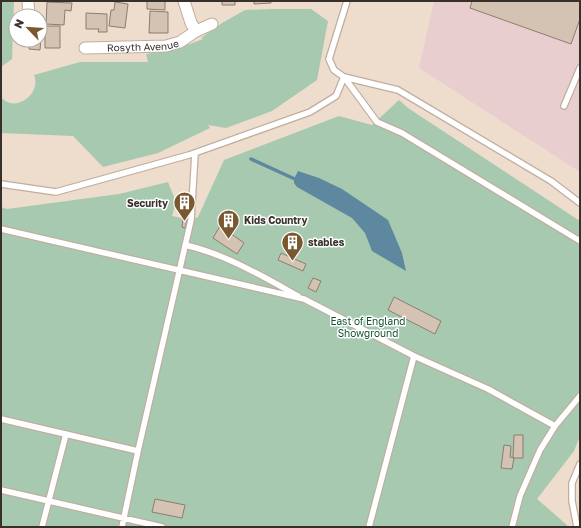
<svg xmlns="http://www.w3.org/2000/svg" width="581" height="528" font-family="'Golos Text',sans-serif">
	<rect width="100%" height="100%" fill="#eedccd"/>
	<path fill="#e9ced0" d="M434,1H580V172L419,68Z"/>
	<path fill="#a7c9b0" d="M1,1H14L12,59L1,67Z
		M274,9H311L328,21L317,80L272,111L226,128L208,125L210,128L158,153L103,167L73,136L1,133V97C15,114 42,94 34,75L80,62H148L146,54L177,49L203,39L201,38L222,23L245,10Z
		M399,100L408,108L580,221V436L574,451L537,499L567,525L568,527H1V207L7,209L119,194L168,182L176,202L172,216L191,220L198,217L224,160L339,116L372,125Z"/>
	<path fill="#5e88a0" d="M298,171L319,178L342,189L388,220L402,253L406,271L372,251L365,233L352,218L297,187L294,183V179Z"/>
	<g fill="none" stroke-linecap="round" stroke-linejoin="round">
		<path stroke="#5e88a0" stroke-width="3.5" d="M251,159L297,180"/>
	</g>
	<path fill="#d4c2b3" stroke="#8d7d6f" d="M147,1H165V10L147,9Z
		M222,1H235V5H222Z
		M254,1H271V3L254,4Z
		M472,1H580V19L571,44L470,8Z
		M47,2L72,3L71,11L65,10L64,25L46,24Z
		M115,2L128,4L125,28L109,26L111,10H114Z
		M150,11L168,12V33H149Z
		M86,13L107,14V32H98L99,29H86Z
		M45,26H60V48H45Z
		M40,38H41L40,50L29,49L30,40H40Z
		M183,219L187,220L185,228L182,227Z
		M220,226L244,243L237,254L213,238Z
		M281,253L306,264L303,271L278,260Z
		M313,278L321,281L316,292L308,288Z
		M394,297L441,321L435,334L388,310Z
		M514,435H523V458H513Z
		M504,445L511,446L510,457L514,458L512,469L501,468Z
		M155,499L185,505L182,518L152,512Z"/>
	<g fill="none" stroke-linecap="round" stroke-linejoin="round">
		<defs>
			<path id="lane" d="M347,1L329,59L334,70L344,77L377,122L402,133L580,241
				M564,106L580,68
				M1,184L56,192L189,155L310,112L336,96L344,77L398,90L551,181L580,203
				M1,229L304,299L414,356L488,389L555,426
				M185,245C225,254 262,276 298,296
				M1,419L138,451L122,527
				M138,451L191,220L195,153
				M1,490L162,527
				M42,527L66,434
				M369,527L414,356
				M512,527L520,496L540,450L555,426L580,396
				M577,527L572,501V483L580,464"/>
			<g id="street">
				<path d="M28,1L29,16"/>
				<path d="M184,1L191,23L196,31"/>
				<path id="s1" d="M85,48L166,46L180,42L196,31L212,24"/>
			</g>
		</defs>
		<use href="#lane" stroke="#c0aea0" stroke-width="8"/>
		<use href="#street" stroke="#c0aea0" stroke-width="13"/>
		<use href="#lane" stroke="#fff" stroke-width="5.5"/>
		<use href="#street" stroke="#fff" stroke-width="11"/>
	</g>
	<defs>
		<symbol id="building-pin" viewBox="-11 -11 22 30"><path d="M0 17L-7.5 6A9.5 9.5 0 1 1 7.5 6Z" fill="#79582f" stroke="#fff"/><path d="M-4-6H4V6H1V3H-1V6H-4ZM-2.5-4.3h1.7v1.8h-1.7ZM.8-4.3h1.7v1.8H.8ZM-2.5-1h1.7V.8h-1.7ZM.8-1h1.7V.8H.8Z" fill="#fff"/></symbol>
	</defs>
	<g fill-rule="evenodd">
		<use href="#building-pin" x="172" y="190" width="25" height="34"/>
		<use href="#building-pin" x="216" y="208" width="25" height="34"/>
		<use href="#building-pin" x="280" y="230" width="25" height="34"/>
	</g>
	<g text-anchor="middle" stroke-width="3" stroke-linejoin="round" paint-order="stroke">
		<g font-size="10" fill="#37302b" stroke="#fff">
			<text dy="4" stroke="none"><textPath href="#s1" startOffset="58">Rosyth Avenue</textPath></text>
		</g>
		<g font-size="10" font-weight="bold" fill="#37302b" stroke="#fff" text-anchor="start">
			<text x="168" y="207" text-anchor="end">Security</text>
			<text x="244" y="224">Kids Country</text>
			<text x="308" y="246">stables</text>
		</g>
		<g font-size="10" fill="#14542f" stroke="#fff">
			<text x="368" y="325">East of England<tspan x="368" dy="12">Showground</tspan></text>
		</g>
	</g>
	<rect width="581" height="528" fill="none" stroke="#37302b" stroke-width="4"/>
	<g transform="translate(28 28) rotate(295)"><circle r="19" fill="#ffffff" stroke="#afacaa"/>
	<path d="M0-3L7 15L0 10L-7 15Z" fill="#79582f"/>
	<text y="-6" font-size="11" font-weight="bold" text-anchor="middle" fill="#37302b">N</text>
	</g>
</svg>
